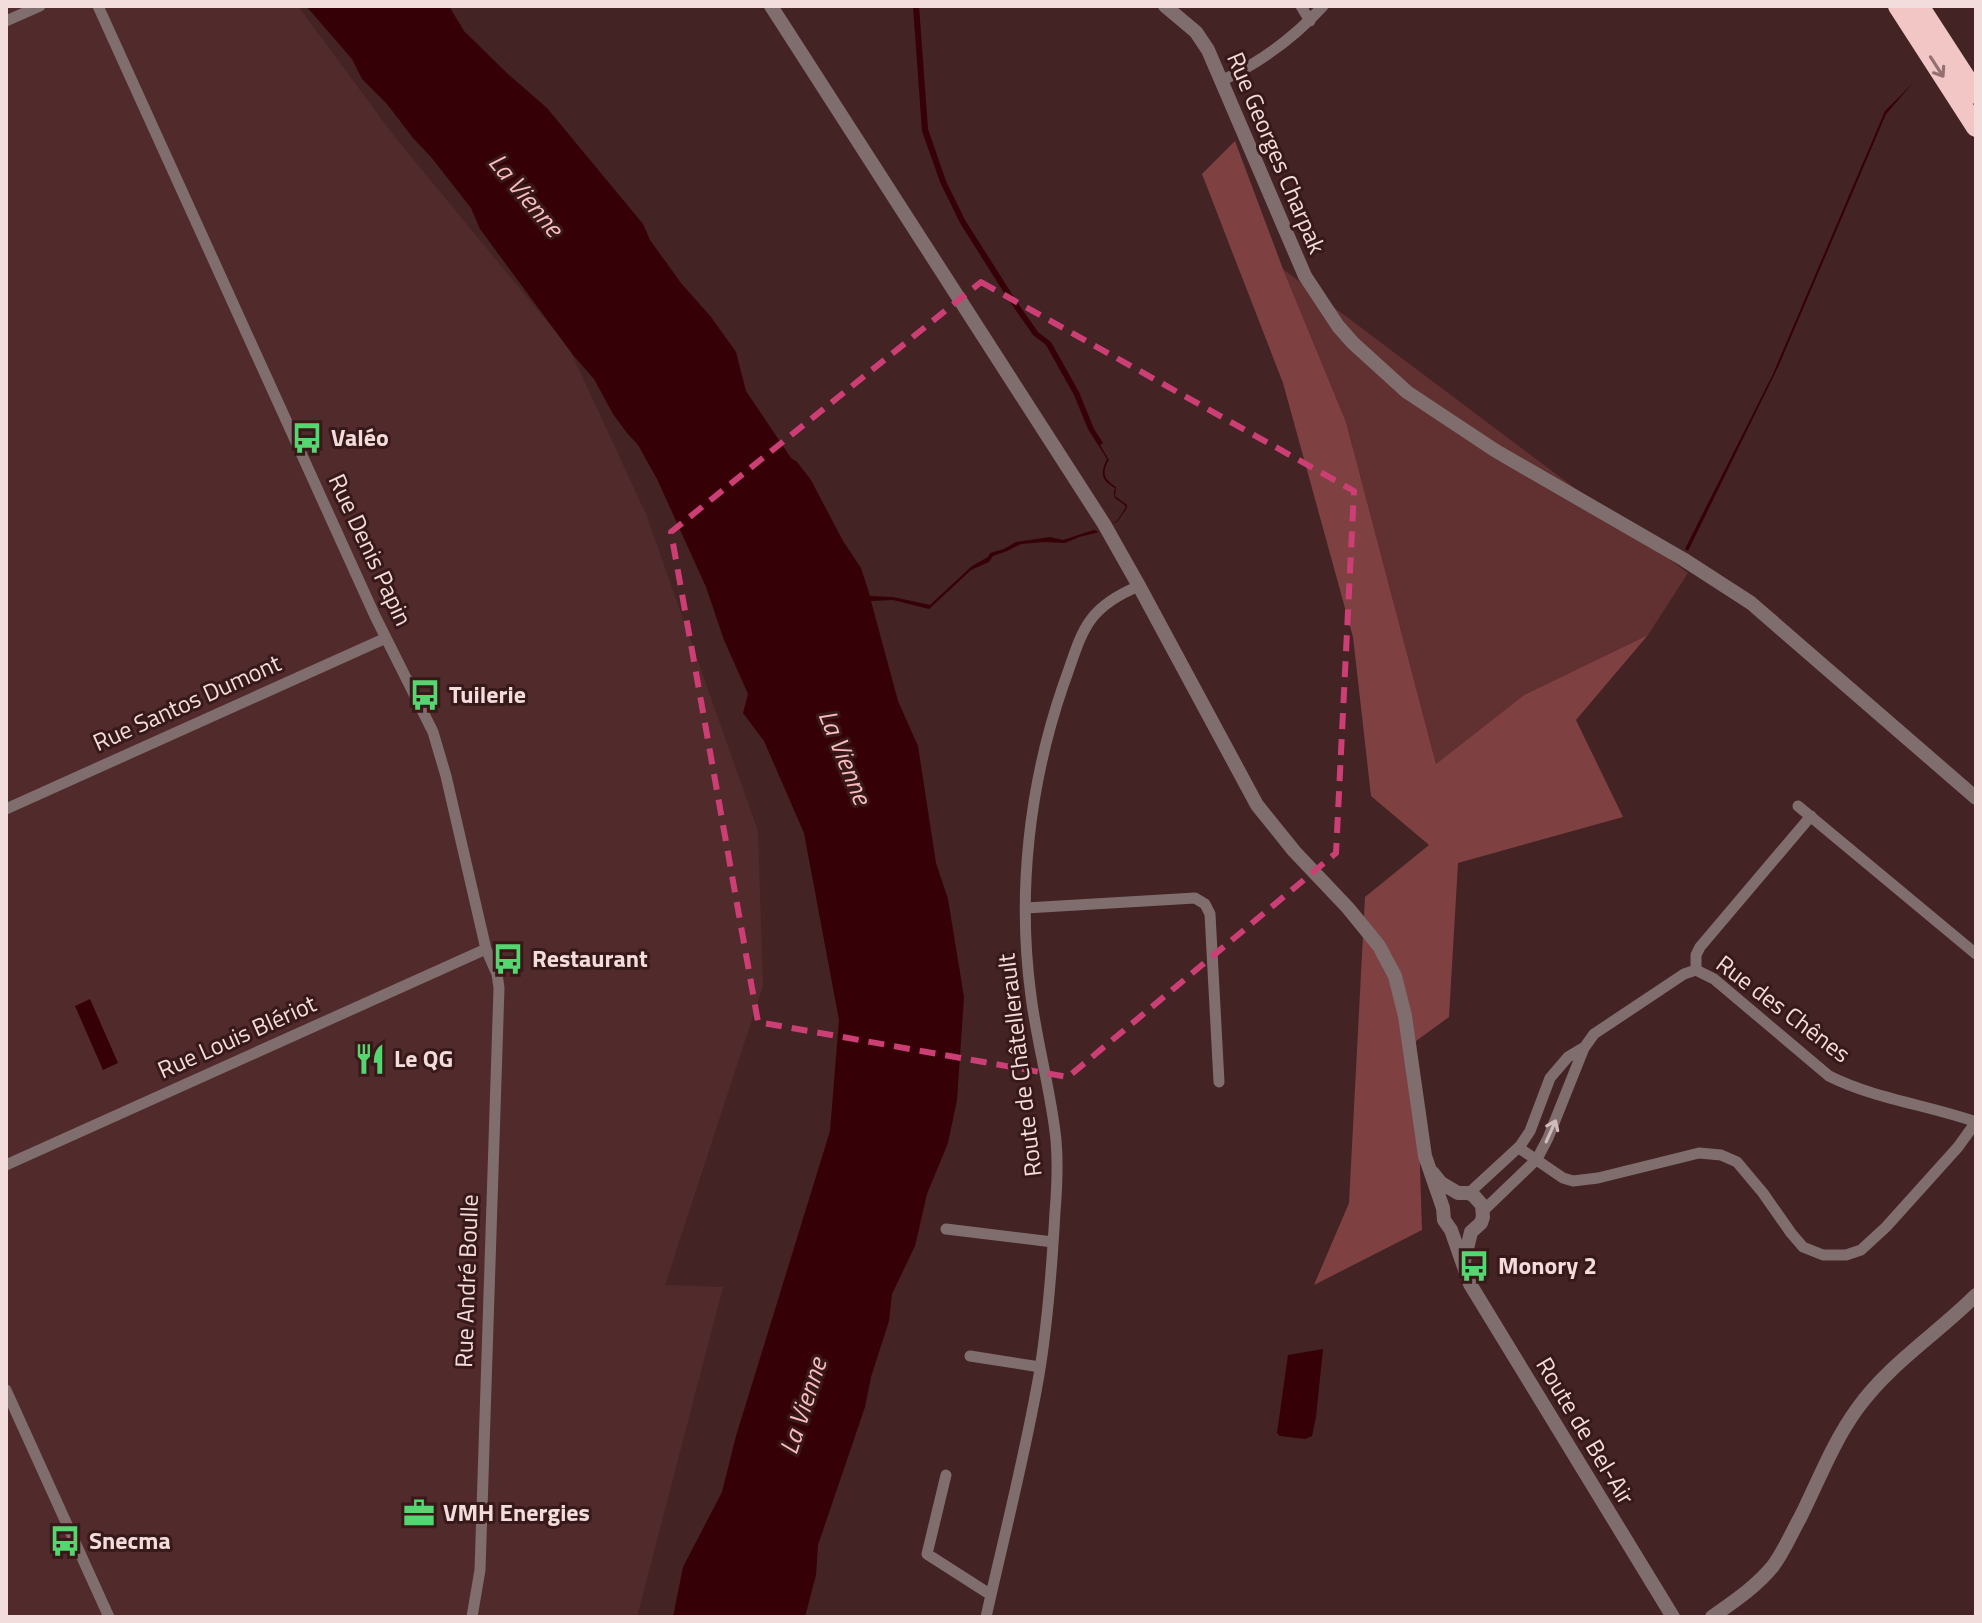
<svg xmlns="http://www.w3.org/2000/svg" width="1982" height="1623" font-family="'Titillium Web',sans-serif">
	<rect width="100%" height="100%" fill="#432324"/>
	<path fill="#512a2c" d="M6,6H298L394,136L569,348L646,514L758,831L763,986L665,1285L723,1287L637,1617H6Z"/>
	<path fill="#613132" d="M1283,269L1688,573L1648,635L1524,695L1436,764L1346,422Z"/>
	<path fill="#7f4042" d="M1235,141L1283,269L1346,422L1436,764L1524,695L1648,635L1576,720L1623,817L1458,863L1449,1017L1416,1041L1422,1230L1314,1285L1349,1203L1365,897L1429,845L1371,796L1353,637L1283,383L1202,174Z"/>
	<path fill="#360007" d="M306,6H449L464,31L509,75L547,108L643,224L650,240L681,283L711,317L736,352L746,391L791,458L797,462L811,480L843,541L861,568L870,596L893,597L930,605L972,566L988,557L990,553L1004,549L1016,542L1050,537L1063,540L1094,530L1099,532L1079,537L1065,543L1044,542L1021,544L1007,551L993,556L989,562L971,570L929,609L893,600L871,601L898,701L918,746L936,863L948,899L964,997L957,1100L948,1143L927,1194L915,1246L892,1294L889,1321L871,1377L865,1407L818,1545L816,1575L805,1617H673L683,1567L722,1492L736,1436L830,1131L839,1020L804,833L764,741L743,713L748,694L724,640L706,587L657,479L638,445L627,433L613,414L594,379L573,355L480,229L471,208L431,157L413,138L387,104L362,79L352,59Z
		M913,6H919L928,129L946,181L965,220L1017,302L1038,332L1051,342L1079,392L1094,429L1103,443L1100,445L1109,460C1101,472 1104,480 1116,487L1115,496L1127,505V508L1117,522L1111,523L1117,521L1126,507C1120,498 1111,502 1115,488C1101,480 1100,473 1107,459L1088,429L1074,395L1046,345L1033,335L1008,299L960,223L940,182L922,131Z
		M1913,83L1886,114L1779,365L1688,551L1685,549L1773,374L1885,111Z
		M90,999L118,1063L103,1070L75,1006Z
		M1323,1349L1316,1417L1312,1436L1305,1439L1280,1436L1277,1433L1288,1355Z"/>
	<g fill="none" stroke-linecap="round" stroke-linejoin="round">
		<path stroke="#7f6e6d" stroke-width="11" d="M98,6L375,616L433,732L446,776L486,949L497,974L499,988L480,1570L472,1617
			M1301,6L1310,21
			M6,21L40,6
			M1221,81C1261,62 1294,38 1323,6
			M1798,806L1976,954
			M6,809L386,638
			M1026,908L1195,898L1205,904L1210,914L1219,1082
			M1696,970V955L1700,947L1811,816
			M1519,1148L1563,1178L1573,1181L1598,1178L1699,1153L1721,1155L1737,1162L1763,1193L1791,1233L1803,1247L1823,1255H1846L1861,1250L1886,1227L1958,1147L1976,1122
			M6,1165L486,949
			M1469,1193L1520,1146L1530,1131L1550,1078L1568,1057L1583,1048
			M1483,1211L1537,1159L1548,1138L1584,1048L1594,1034L1684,974L1696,970L1714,979L1829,1076C1875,1099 1928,1105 1976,1122
			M946,1229L1053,1242
			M970,1356L1040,1367
			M6,1390L109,1617
			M946,1475L927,1554L991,1595
			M986,1617C1004,1536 1025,1456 1039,1375C1048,1321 1052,1266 1055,1212C1057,1188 1058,1163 1056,1140C1051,1091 1037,1044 1031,996C1017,893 1029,785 1063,686C1082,634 1083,609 1139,586"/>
		<path stroke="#7f6e6d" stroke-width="14" d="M771,6L1104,524L1139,586L1257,805L1294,851L1348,908L1379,946L1395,976L1405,1016L1425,1156L1443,1208L1444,1220L1451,1230L1470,1284L1673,1617
			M1165,6L1196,32L1208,50L1305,276L1338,326L1353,343L1407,392L1496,451L1683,559L1751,603L1976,798
			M1433,1173L1441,1183L1458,1193H1469L1474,1196L1482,1205L1483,1217L1481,1223L1471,1232L1464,1261
			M1712,1617C1733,1602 1756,1587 1773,1566C1784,1551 1791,1534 1800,1518C1818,1482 1833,1442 1857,1409C1889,1364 1937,1334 1976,1295"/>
		<path stroke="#f1c6c5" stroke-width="20" d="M1898,6L1976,127
			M1919,6L1976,94"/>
	</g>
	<defs><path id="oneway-shaft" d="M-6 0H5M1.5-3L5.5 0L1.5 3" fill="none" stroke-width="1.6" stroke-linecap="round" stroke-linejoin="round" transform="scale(2)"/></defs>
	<use stroke="#947070" href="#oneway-shaft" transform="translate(1937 67) rotate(57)"/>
	<use stroke="#d0bbbb" href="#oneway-shaft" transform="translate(1551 1131) rotate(-66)"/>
	<path fill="none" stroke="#cc3f75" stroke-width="6" stroke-dasharray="16 10" stroke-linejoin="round" d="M981,282L1354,491L1336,853L1068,1077L758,1022L671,532Z"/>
	<defs>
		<symbol id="bus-bare" viewBox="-9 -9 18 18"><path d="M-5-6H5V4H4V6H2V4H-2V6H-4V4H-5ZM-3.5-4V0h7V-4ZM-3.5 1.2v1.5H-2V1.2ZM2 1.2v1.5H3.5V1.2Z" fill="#56d671" stroke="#38191a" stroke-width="2.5" paint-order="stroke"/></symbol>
		<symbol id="restaurant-bare" viewBox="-9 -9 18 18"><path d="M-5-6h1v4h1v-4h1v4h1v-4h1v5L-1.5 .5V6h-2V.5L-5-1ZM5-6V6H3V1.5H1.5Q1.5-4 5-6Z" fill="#56d671" stroke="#38191a" stroke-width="2.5" paint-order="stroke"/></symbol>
		<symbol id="office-bare" viewBox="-9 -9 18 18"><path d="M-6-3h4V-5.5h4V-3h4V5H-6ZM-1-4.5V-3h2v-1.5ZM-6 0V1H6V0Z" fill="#56d671" stroke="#38191a" stroke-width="2.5" paint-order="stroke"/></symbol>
	</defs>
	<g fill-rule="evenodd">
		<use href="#bus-bare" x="285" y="416" width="44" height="44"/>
		<use href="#bus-bare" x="403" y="673" width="44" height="44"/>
		<use href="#bus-bare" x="486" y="937" width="44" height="44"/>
		<use href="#restaurant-bare" x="348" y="1037" width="44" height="44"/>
		<use href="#bus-bare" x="1452" y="1244" width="44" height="44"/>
		<use href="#office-bare" x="397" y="1491" width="44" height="44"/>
		<use href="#bus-bare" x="43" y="1519" width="44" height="44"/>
	</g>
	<g text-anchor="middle" stroke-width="6" stroke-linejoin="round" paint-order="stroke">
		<g font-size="24" fill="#f3dcdc" stroke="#38191a">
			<text transform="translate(1276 153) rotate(67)" y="8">Rue Georges Charpak</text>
			<text transform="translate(370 550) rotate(65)" y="8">Rue Denis Papin</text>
			<text transform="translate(187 703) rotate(-24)" y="8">Rue Santos Dumont</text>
			<text transform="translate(1783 1009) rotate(37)" y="8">Rue des Chênes</text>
			<text transform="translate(237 1037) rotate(-24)" y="8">Rue Louis Blériot</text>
			<text transform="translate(1020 1065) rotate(-97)" y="8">Route de Châtellerault</text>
			<text transform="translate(467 1281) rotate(-88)" y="8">Rue André Boulle</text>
			<text transform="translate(1585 1431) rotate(59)" y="8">Route de Bel-Air</text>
		</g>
		<g font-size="24" font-weight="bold" fill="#f3dcdc" stroke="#38191a" text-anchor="start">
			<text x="331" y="446">Valéo</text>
			<text x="449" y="703">Tuilerie</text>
			<text x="532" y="967">Restaurant</text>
			<text x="394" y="1067">Le QG</text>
			<text x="1498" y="1274">Monory 2</text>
			<text x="443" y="1521">VMH Energies</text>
			<text x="89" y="1549">Snecma</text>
		</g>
		<g font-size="26" font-style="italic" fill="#f9bcbc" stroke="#38191a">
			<text transform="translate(526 195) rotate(50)" y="9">La Vienne</text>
			<text transform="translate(845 757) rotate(68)" y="9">La Vienne</text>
			<text transform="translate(803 1406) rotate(-72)" y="9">La Vienne</text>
		</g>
	</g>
	<rect width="1982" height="1623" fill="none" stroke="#f3dcdc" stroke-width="16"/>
</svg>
